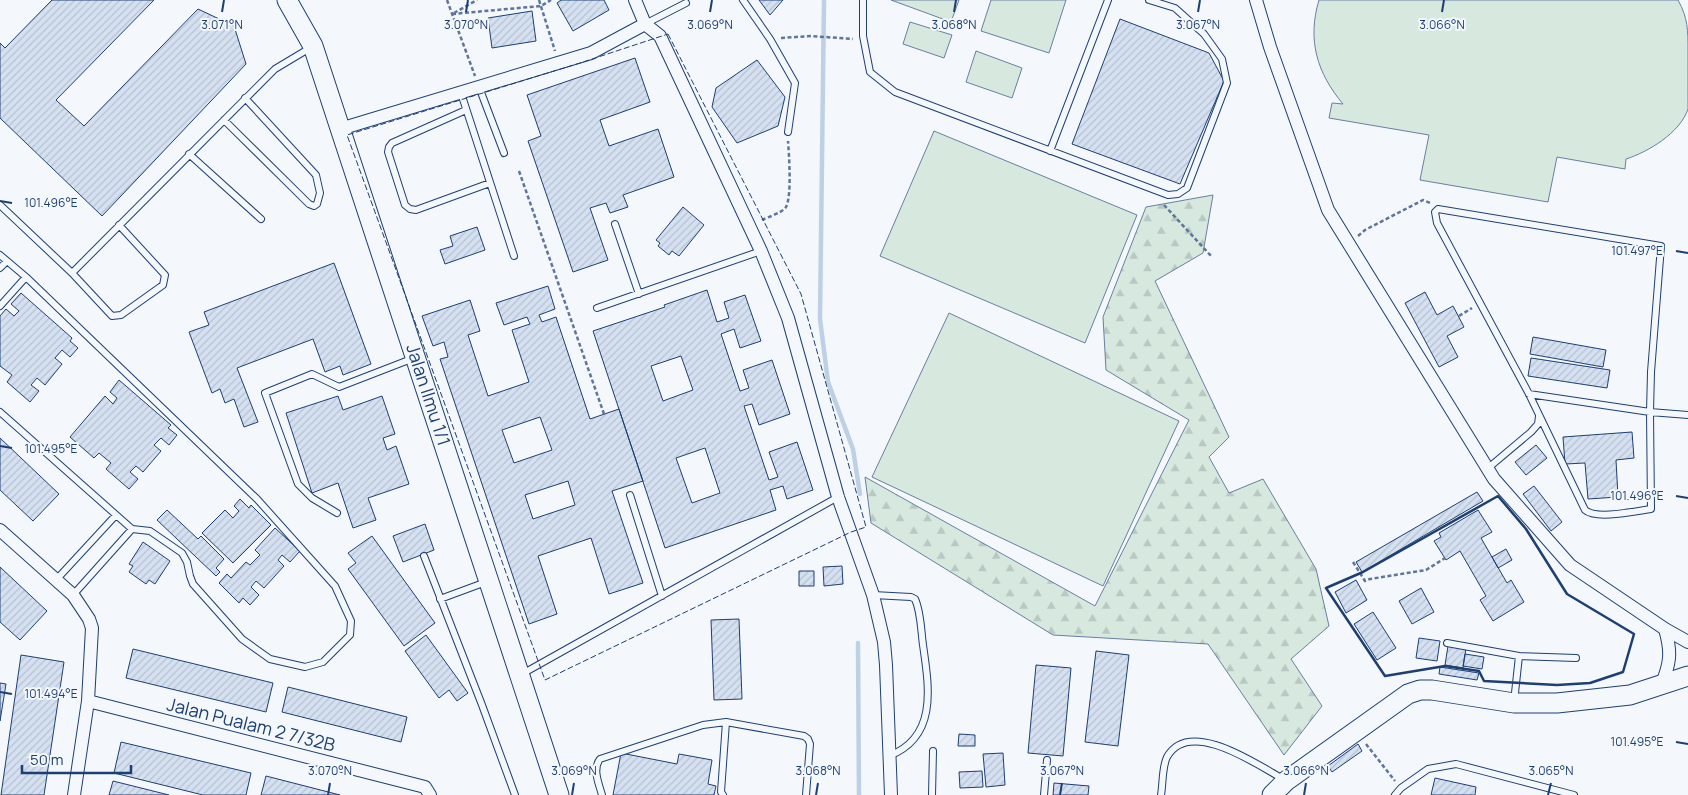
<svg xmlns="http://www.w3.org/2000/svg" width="1688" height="795" font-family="Manrope,sans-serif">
	<defs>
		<pattern id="forest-firs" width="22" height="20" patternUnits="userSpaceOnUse" patternTransform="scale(1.25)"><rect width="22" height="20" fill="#d7e8df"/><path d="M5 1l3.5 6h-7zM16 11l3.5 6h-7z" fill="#b8c8c3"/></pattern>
		<pattern id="building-hatch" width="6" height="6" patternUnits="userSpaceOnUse" patternTransform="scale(1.25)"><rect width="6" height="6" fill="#d5e0f0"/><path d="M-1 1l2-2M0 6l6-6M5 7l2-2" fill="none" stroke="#b6c1d1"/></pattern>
	</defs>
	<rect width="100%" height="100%" fill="#f4f7fb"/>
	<path fill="url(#forest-firs)" stroke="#687fa3" d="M1213,195L1203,253L1155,281L1229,437L1209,457L1229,493L1263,479L1316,569L1329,626L1291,659L1322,706L1284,755L1208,644L1053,635L871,523L865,477L1095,606L1189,420L1106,370L1103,317L1146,207Z"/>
	<path fill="#d7e8df" stroke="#687fa3" d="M891,0H959L951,22Z
		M991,0H1066L1049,53L981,31Z
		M1319,0H1678C1688,18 1688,30 1688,51C1688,63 1688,100 1688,109C1680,133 1648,152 1626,159L1625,169L1557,157L1548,202L1420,180L1429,135L1329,118L1332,103L1343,104C1317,73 1307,40 1319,0Z
		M910,22L952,35L944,58L903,44Z
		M976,51L1022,68L1012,98L966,82Z
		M934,131L1137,215L1085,343L880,256Z
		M949,313L1179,421L1103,586L872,477Z"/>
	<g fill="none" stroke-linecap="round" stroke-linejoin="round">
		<path stroke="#bed0e5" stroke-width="4.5" d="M824,0L820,319L828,382L853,449L860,494
			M858,643L859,795"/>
	</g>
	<path fill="url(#building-hatch)" stroke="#1d3f73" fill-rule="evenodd" d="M52,0H154L56,100L84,126L198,9L234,26L246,64L102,216L0,118V43L5,48Z
		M561,0H604L609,10L573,31L557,3Z
		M759,0H783L770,15Z
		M532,11L536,41L492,48L488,18Z
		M1120,19L1209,53L1224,81L1180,184L1072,144Z
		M635,58L650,102L600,120L609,146L658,129L674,177L623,195L628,207L610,213L606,203L590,208L608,260L573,272L528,141L541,136L527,95Z
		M757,60L785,97L778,126L737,143L712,107L716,88Z
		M683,207L704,225L679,256L672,251L669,255L658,246L660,243L656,240Z
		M477,227L485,250L445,264L440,250L453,246L450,236Z
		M334,263L371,364L343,375L340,366L325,372L313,339L237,368L258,422L244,427L234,399L225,403L220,389L212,393L189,332L209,325L204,312Z
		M548,286L555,309L539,315L542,322L556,317L590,419L619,409L643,481L612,491L643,583L609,594L591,538L538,556L557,614L529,624L440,359L448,357L444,342L433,346L422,316L470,300L480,331L468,335L488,396L529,382L512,330L530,324L527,317L504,325L496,303ZM540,417L552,450L514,463L502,430ZM568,481L575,505L533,519L525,495Z
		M707,290L717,322L729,318L724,302L745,295L761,341L740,348L734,329L721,334L740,391L749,388L743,370L772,360L790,414L759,425L752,404L744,406L769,480L778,477L769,452L797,442L813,490L787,499L783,486L770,490L776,510L665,548L593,331L665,307L664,305ZM681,356L693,390L663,401L651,366ZM705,448L720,493L692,503L676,458Z
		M1425,292L1437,315L1453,306L1464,327L1447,336L1458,357L1439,367L1405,303Z
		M21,293L72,338L70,341L78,348L70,357L62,350L55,358L62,364L45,385L37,378L31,385L39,391L30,402L7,382L12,375L0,366V316L6,309L14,316L19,311L11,304Z
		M1533,337L1606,350L1603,367L1530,354Z
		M1531,358L1610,370L1607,388L1528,376Z
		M119,380L171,425L168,428L177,435L169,445L161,438L154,445L161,451L143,472L136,466L130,472L138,479L129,489L106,469L111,463L99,453L94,458L70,437L105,396L113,404L117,398L110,392Z
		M338,396L343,410L382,396L395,434L383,438L387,450L396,446L409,484L368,498L376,520L353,528L338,483L312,493L286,413Z
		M1632,432L1634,458L1616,460L1618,497L1588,499L1585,463L1565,464L1563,437Z
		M0,438L59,494L33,521L0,490Z
		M1536,445L1547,458L1526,475L1515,462Z
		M1534,486L1562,522L1551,531L1523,494Z
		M1477,492L1483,501L1362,572L1356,562Z
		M240,499L249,508L251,505L271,525L233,563L202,533L225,510L233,518L239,511L234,506Z
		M167,510L198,539L201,536L224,559L216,568L220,572L216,576L157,520Z
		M1478,510L1492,532L1481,538L1507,583L1511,580L1524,602L1493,621L1480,600L1486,596L1460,551L1446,560L1434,541L1441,537L1439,533Z
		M425,524L434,550L403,562L393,536Z
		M275,528L300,551L290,562L282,555L278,560L284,566L264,588L256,581L251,587L259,595L250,605L243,598L239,603L219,583L227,574L231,578L246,562L250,565L260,555L255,550Z
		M372,536L435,623L404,646L348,569L356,563L348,553Z
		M143,542L170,561L155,584L149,580L146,584L129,572L133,566L129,564Z
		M1506,549L1512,560L1498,568L1492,557Z
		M842,566L843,584L824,586L823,567Z
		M0,567L47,611L20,640L0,622Z
		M799,571H814V586H799Z
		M1356,580L1367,600L1346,613L1335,592Z
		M1421,588L1434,612L1412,624L1399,601Z
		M1373,612L1396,648L1377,660L1354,624Z
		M739,619L742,699L714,700L711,620Z
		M426,635L468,693L457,701L449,690L439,698L405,651Z
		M1419,638L1440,641L1437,661L1416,658Z
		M1448,646L1466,648L1463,668L1445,665Z
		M133,649L273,683L266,712L126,678Z
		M1096,651L1129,655L1118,746L1085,742Z
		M1465,654L1484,657L1482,669L1463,666Z
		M21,655L64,662L44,795H1Z
		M1036,665L1071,668L1063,756L1028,753Z
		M1440,667L1479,673L1477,680L1439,674Z
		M0,683L6,684L0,721Z
		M288,687L407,717L401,742L282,712Z
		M959,734L975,735V746H958Z
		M121,742L251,773L246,795H203L114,773Z
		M1358,744L1362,751L1332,772L1328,766Z
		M621,753L677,764L679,754L712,760L708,784L716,786L714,795H613Z
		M1003,753L1005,785L986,787L983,754Z
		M982,771L983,787L960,788L959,772Z
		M266,776L340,795H261Z
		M1435,778L1476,787L1475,795H1431Z
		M113,781L169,795H109Z
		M1054,783L1089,786L1088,795H1053Z"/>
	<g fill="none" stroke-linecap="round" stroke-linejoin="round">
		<defs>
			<path id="lane" d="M743,0L770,39L795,83L788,132
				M863,0V36L870,72L895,92L1168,195L1178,194L1187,188L1227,83L1222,59L1204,34L1175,8L1149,0
				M645,24L686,3
				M479,87L504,153
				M461,93L514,256
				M466,110L392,143L389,147L388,152L405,205L410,209L416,210L490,183
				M224,120L309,204L314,206L317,204L320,193L316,175L245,98
				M1050,151L1108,0
				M189,154L261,219
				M0,205L72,273L275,69L310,48
				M1438,209L1661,246L1651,372L1650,412L1651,509C1636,511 1596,520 1585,510L1529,394L1437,223L1435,212Z
				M615,224L639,294
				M0,255L26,277L257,499L335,586L351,621L350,635L323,662L305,667L270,659L242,639L193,584L190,576L187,562L182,553L150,531L132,529L0,412
				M0,268L7,261
				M72,273L112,316L121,315L163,285L165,275L119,225
				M0,306L26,277
				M597,308L761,251
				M1529,394L1650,412L1688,415
				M1487,469L1531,432L1538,424L1539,416
				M630,495L662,596
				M337,513L312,498L298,484L265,393L312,374L339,387L414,358
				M424,556L482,705L515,795
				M56,580L116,515
				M73,595L132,529
				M873,595L911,597L915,599C921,612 921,631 923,645C929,687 938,737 889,756
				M440,599L486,582
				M1447,643L1519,656L1514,702
				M1519,656L1576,658
				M522,674L838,497
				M602,795C599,784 592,769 600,759L703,725L726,722L804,736L808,739L810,744L806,795
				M723,795L721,792L726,722
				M932,795L933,751
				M1044,795L1047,760
				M1161,795C1163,784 1162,767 1167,757C1189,717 1258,765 1283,779
				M1395,795L1401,788L1428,769L1456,764L1574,795"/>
			<path id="street" d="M635,0L645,24L660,36L761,251L788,318L838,497L873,595L884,642L886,665L891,795
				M1256,0L1270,47L1328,210L1494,479L1570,565L1665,629L1688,642
				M340,129L591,53L645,24
				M0,530L73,595L89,619L92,628L88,701L74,795
				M1661,686C1670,664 1672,653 1665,629
				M88,701L425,787L430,795"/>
			<path id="secondary" d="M287,0L313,46L559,795
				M1272,795L1286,781L1408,694L1420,690H1432L1514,703H1557L1630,695L1688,676"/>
		</defs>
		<use href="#lane" stroke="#1d3f73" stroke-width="8"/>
		<use href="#street" stroke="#1d3f73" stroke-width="14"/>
		<use href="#secondary" stroke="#1d3f73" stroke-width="21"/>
		<path stroke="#5e769c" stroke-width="2.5" stroke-dasharray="4 2.5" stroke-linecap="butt" d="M447,0L475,76
			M539,0L555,51
			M454,13L477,0
			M452,14L541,6L551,0
			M781,38L811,36L853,39
			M519,171L604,414
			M1164,205L1212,257
			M762,220C768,217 782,213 786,207C792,196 789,154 788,141
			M1358,236L1365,230L1423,200L1430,203
			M1459,316L1472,308
			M1353,562L1365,581L1370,579L1426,570L1445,558
			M1366,744L1395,781"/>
		<use href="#lane" stroke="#f4f7fb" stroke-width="6"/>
		<use href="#street" stroke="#f4f7fb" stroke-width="12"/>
		<use href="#secondary" stroke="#f4f7fb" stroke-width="19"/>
		<path stroke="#1d3f73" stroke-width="1" stroke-dasharray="6 2.5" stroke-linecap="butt" d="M668,34L801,294L866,527L851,532L545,680L347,135L580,63Z"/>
		<path stroke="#1d3f73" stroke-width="2.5" d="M1498,496L1526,529L1567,594L1634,634L1623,672L1590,683L1557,685L1484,681L1479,671L1445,666L1385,676L1326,588L1363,572Z"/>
	</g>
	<path fill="none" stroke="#1d3f73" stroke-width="2" d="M222,12L224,0M466,12L468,0M710,12L712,0M954,12L956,0M1198,12L1200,0M1442,12L1444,0M0,201L12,203M1676,251L1688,253M0,446L12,448M1676,496L1688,498M0,692L12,694M1676,742L1688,744M328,795L330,783M572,795L574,783M816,795L818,783M1060,795L1062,783M1304,795L1306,783M1548,795L1551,783"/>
	<g text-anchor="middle" stroke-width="4" stroke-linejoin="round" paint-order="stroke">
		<g font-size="18" fill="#1d3f73" stroke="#f4f7fb">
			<text transform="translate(428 395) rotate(72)" y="6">Jalan Ilmu 1/1</text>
			<text transform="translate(251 725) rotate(14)" y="6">Jalan Pualam 2 7/32B</text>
		</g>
	</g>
	<g font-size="12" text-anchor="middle" fill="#1d3f73" stroke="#f4f7fb" stroke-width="4" stroke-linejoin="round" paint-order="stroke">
		<text x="954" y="29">3.068°N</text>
		<text x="222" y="29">3.071°N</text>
		<text x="466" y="29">3.070°N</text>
		<text x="710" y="29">3.069°N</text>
		<text x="1198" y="29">3.067°N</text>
		<text x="1442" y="29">3.066°N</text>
		<text x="51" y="207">101.496°E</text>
		<text x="1637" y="255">101.497°E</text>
		<text x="51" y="453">101.495°E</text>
		<text x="1637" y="500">101.496°E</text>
		<text x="51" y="698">101.494°E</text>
		<text x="1637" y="746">101.495°E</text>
		<text x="330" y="775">3.070°N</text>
		<text x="574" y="775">3.069°N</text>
		<text x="818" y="775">3.068°N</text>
		<text x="1062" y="775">3.067°N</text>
		<text x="1306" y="775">3.066°N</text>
		<text x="1551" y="775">3.065°N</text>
	</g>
	<path d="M22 765v8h109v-8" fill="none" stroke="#1d3f73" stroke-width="2.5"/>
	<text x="30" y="765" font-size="15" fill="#1d3f73" stroke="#f4f7fb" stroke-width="4" paint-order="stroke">50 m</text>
</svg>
